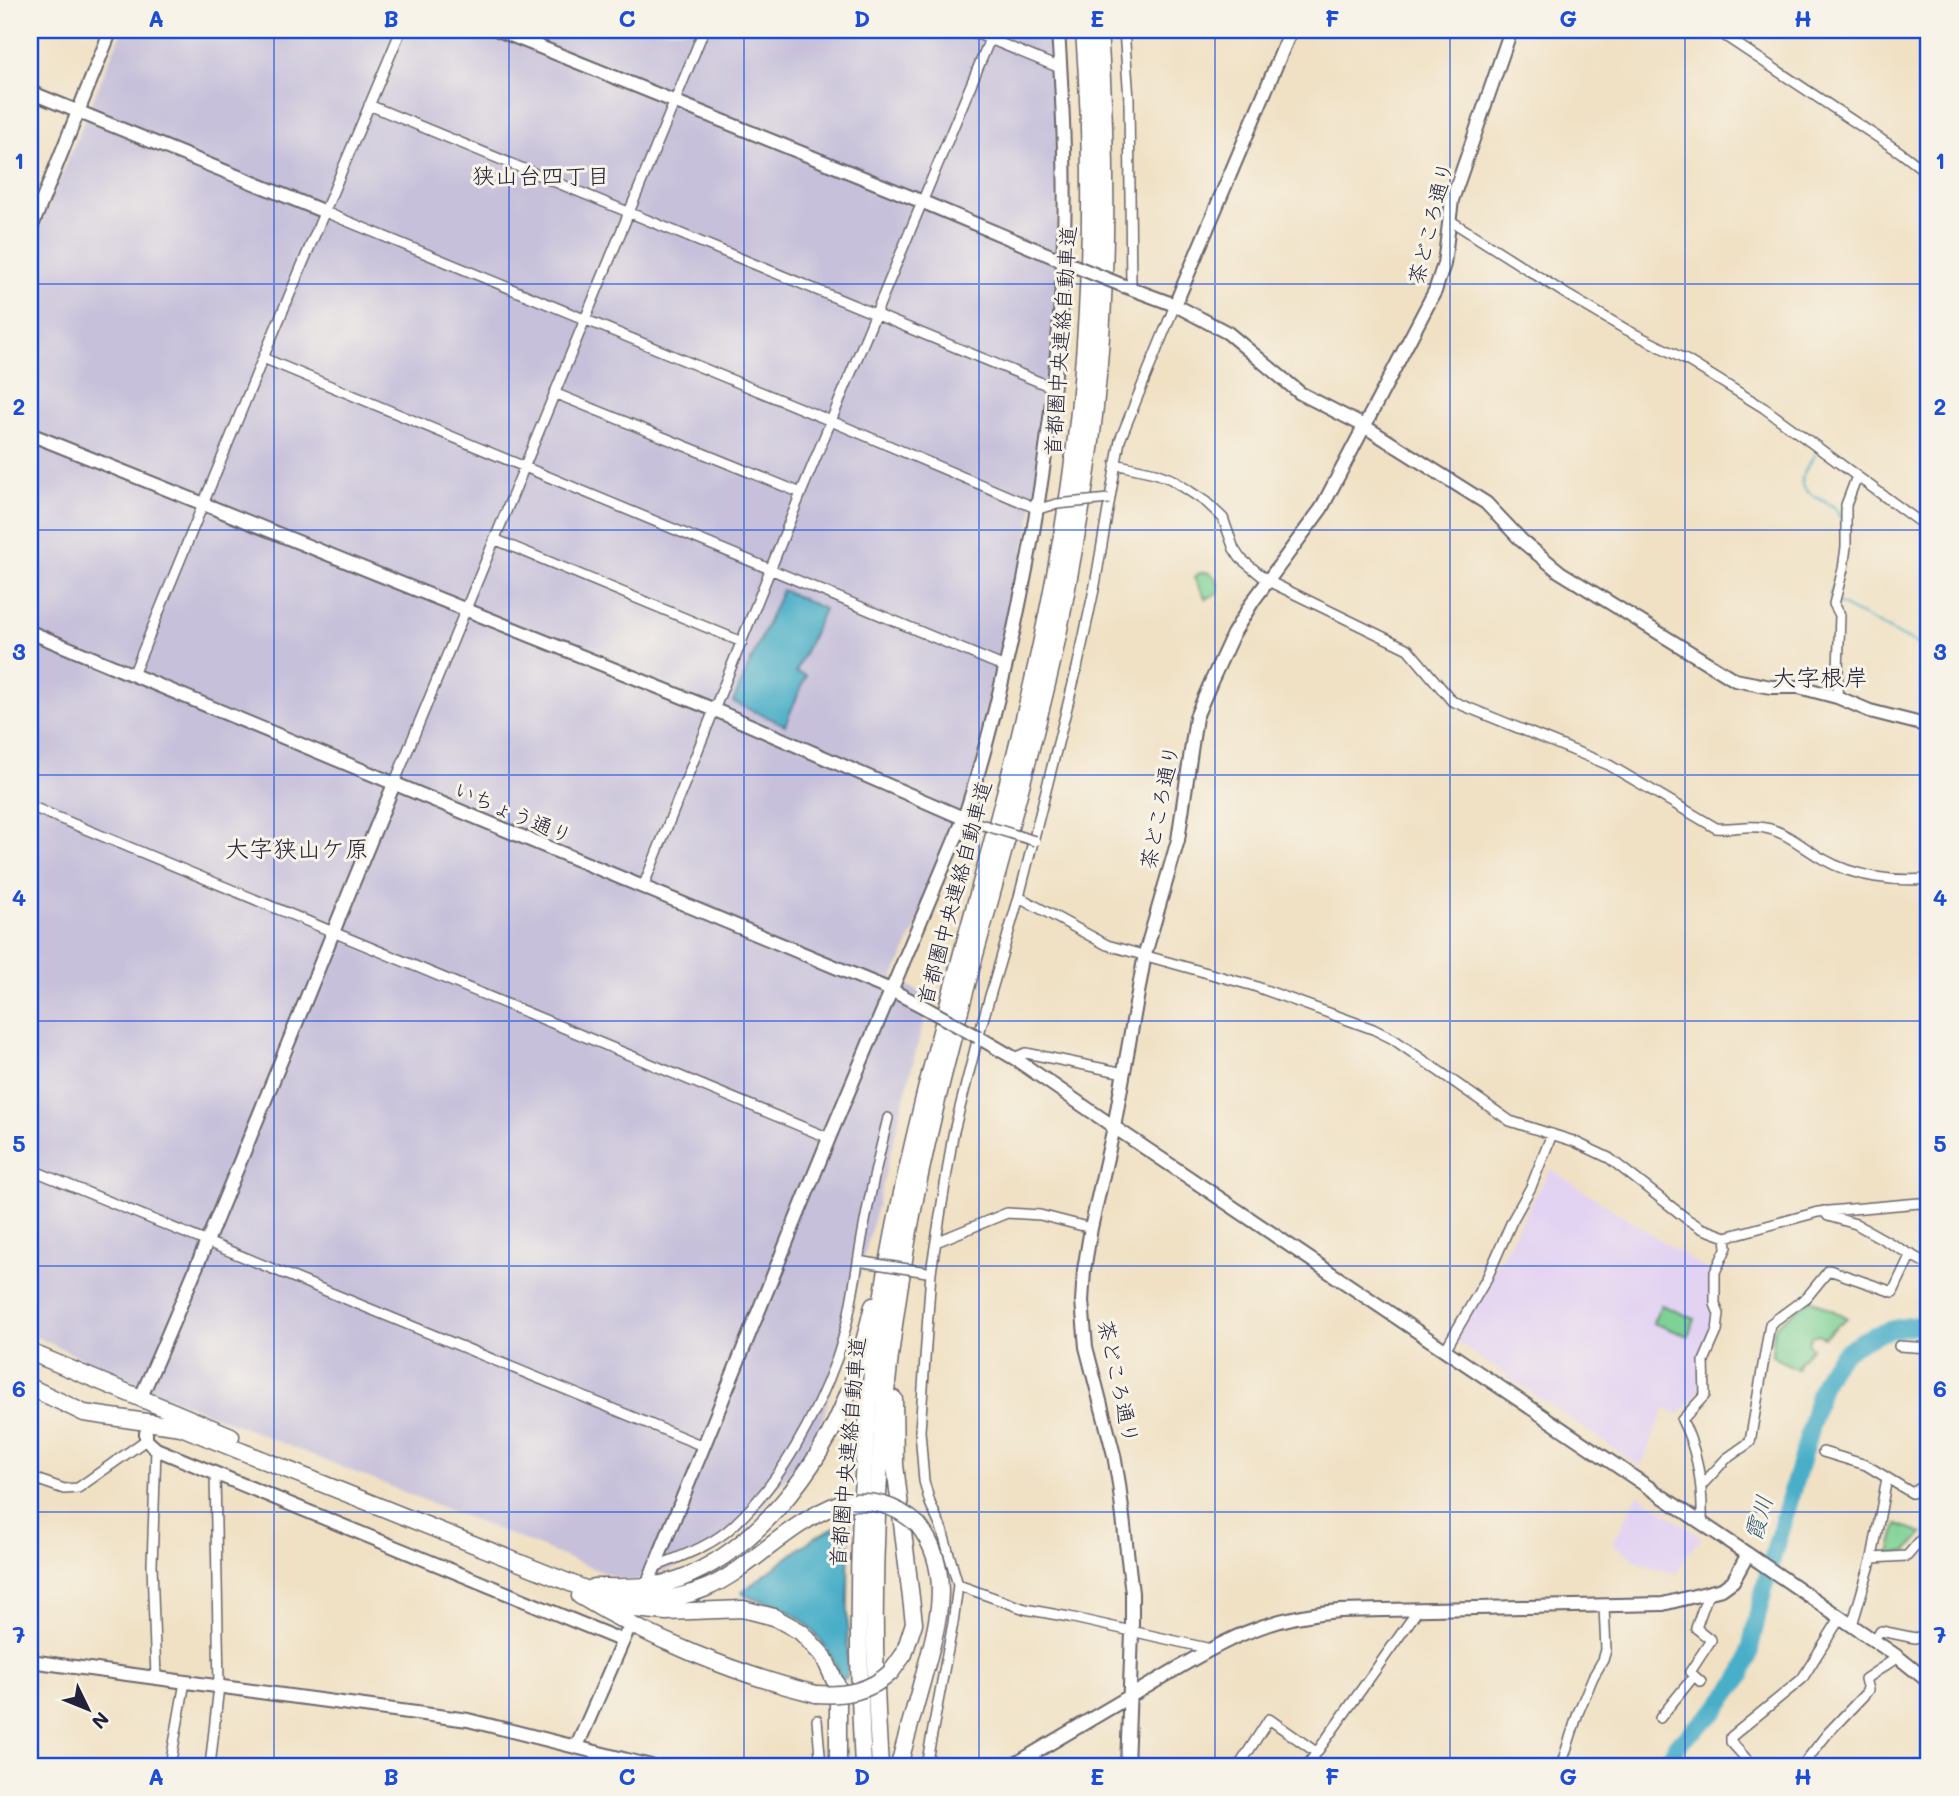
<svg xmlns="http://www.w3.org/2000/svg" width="1959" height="1796" font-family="Mali,'Klee One',sans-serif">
	<rect width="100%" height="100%" fill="#f7f3e8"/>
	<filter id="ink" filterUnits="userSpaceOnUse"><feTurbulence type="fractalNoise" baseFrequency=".0143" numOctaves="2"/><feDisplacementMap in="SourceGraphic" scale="14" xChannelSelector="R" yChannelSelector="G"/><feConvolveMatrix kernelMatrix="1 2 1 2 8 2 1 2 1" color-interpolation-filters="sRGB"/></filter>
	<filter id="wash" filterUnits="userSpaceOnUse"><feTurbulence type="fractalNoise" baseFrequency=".00686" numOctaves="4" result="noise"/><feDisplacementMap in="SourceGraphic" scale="28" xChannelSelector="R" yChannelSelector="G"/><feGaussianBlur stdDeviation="1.57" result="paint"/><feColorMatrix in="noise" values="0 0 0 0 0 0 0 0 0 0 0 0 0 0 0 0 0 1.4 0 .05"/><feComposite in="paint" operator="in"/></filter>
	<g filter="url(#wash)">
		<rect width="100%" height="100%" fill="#f0e1c4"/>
		<path fill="#e3d3f2" d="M1550,1169L1710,1272L1713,1325L1699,1356L1701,1390L1678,1415L1665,1408L1641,1467L1455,1341Z
			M1638,1494L1702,1538L1685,1556L1677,1574L1643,1565L1612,1544Z"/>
		<path fill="#c6c0da" d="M122,30H1054L1059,269L1050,391L1032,512L1001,672L963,819L893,979L930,996L824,1415L802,1457L756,1513L715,1547L687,1563L633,1581L622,1580L151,1390L30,1334V250Z"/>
		<path fill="#7ed295" stroke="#507a68" stroke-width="2" d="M1206,572C1217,575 1219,583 1218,593L1206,599L1194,578L1197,574Z
			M1811,1299L1847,1318L1824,1337L1818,1334L1811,1336L1808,1344L1812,1348L1800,1361L1797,1369L1772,1356L1774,1329L1775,1326Z
			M1661,1305L1695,1319L1688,1336L1653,1323Z
			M1897,1524L1923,1533L1907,1551L1890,1554Z"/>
		<path fill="#49aec8" stroke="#366882" stroke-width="2" d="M782,590L824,609L796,672L806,676L785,725L733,702Z
			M849,1520L847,1678L841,1679C830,1648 809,1619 777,1605C766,1600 750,1601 742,1592L815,1537Z"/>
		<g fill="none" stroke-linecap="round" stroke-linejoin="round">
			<path stroke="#49aec8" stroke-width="2.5" d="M1815,455C1812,461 1802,471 1802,479C1800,498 1836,500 1840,515C1848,540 1837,572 1830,597
				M1838,603L1929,650"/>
			<path stroke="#49aec8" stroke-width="18" d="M1664,1766L1678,1744L1716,1710L1742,1675L1748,1660C1762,1586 1785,1515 1806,1444C1815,1416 1817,1383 1837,1360C1860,1335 1897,1326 1929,1324"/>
		</g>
	</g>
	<g filter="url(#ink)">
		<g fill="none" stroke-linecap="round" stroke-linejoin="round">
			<defs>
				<path id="street" d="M968,30L1060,68
					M1124,30L1129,99L1131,288
					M1716,30L1900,152L1929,174
					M369,105L1054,388
					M325,212L831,421L1038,509L1057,504
					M1448,219L1569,296L1625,329L1688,361L1764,408L1929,529
					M1175,305L1120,440L1095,585L1077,668L1019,897L1107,945L1254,986L1373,1029L1393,1039L1510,1121L1573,1141L1609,1158L1687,1219L1701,1228L1726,1237L1818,1212L1919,1203L1929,1206
					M263,358L1005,667
					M554,393L801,493
					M1115,464L1155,473L1171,479L1206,502L1223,518L1234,549L1240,558L1268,581L1408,649L1452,701L1609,765L1716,828C1733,830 1748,824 1765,828C1785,831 1805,849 1823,859C1854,877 1894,882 1929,879
					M494,539L742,642
					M133,675L263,358L401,30
					M1837,697L1840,615L1834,604L1843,569L1846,547V505L1857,476
					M394,784L704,30
					M30,806L829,1138
					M643,887L801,493L990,39
					M1014,1058L1026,1053L1124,1073
					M30,1169L703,1446
					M1824,1211L1828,1216L1856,1224L1929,1265
					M936,1242L1007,1213L1040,1215L1091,1228
					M1899,1346L1929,1348
					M1445,1350L1487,1278L1512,1221L1531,1187L1552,1134
					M156,1449L152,1565L156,1678
					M1823,1452L1866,1465L1912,1493L1929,1483
					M30,1477L64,1489L78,1488L146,1440
					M1701,1486L1726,1459L1750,1442L1770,1324L1807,1297L1829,1270L1893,1292L1911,1254
					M1702,1523C1703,1488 1698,1451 1682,1420L1705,1395L1704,1361L1717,1331L1719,1314L1715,1304V1272L1727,1247L1726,1237
					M1872,1558L1907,1556L1926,1534
					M654,1567C682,1556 712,1546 734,1525C781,1482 815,1418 837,1358C850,1320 855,1278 862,1238C869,1198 878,1158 888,1118
					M958,1585L1025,1609L1069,1617L1211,1649
					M1852,1625L1872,1558L1887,1478
					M1872,1639L1881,1631L1915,1638L1929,1634
					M1701,1682L1690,1672L1711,1640L1696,1628L1708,1594
					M1660,1718L1694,1676
					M817,1720L821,1766
					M170,1766L185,1682
					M210,1766L219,1686L215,1474
					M926,1766L953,1623L958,1585L942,1530L930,1503L924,1481L920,1431L931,1272L953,1135L978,1037L1019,897
					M1239,1766L1269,1719L1316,1752
					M1307,1766L1418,1610
					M1561,1766L1578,1713L1593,1677L1603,1660L1606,1650L1604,1607
					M1764,1766L1749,1762L1731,1742V1737L1802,1679L1840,1618
					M1802,1766L1827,1734L1865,1694L1868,1690L1865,1679L1898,1657"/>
				<path id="secondary" d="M498,30L923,202L1068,263
					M30,92L325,212
					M30,231L111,30
					M1124,286L1175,305L1228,333L1300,393L1364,426L1486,503L1522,541L1560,572L1735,680L1771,687H1799L1837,697L1870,711L1929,726
					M1175,305L1291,30
					M30,434L715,710L970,821
					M30,632L893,991L922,1006
					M978,1037L1014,1058L1114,1127L1755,1559L1898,1657L1929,1682
					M144,1390C232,1189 310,985 394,784
					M146,1433V1440L156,1449L623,1641
					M650,1578L829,1138L964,818C985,756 1000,692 1014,629C1040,508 1058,386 1063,262C1067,185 1063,107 1058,30
					M30,1661L468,1720L651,1766
					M577,1746L626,1634
					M1012,1766C1058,1739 1104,1711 1151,1684C1217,1645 1260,1617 1339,1611L1663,1604L1722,1589L1733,1581L1748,1554
					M1127,1766L1132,1632V1593L1119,1484L1114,1455L1086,1347L1082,1301L1084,1270L1091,1228L1114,1127L1145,954L1178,840L1196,717L1211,682L1233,634L1253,601L1321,509L1435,291L1444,264L1452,200L1511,30"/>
				<path id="highway" d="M30,1352L231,1436
					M30,1387L84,1413L181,1427L635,1609L666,1612L743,1609L774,1617L801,1632L824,1657L838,1688V1766
					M594,1587C622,1587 651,1589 679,1579C755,1552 820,1467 848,1394C859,1365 866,1335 873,1306
					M580,1596C648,1638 738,1675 816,1694
					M624,1597C730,1613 757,1535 841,1503
					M891,1672L904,1654L914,1623L895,1465L894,1399
					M863,1766C854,1604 858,1441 885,1281C927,1036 1015,803 1058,558C1090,383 1097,207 1084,30
					M880,1766C867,1574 878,1383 916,1194C953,1012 1013,835 1054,654C1065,602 1074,550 1083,497C1108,343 1110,186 1099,30
					M899,1766C906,1737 915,1708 923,1678C937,1627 955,1571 918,1525"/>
			</defs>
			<use href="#street" stroke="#6a656b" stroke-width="12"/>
			<use href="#secondary" stroke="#6a656b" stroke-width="16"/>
			<use href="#highway" stroke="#6a656b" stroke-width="19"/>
			<use href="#street" stroke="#fff" stroke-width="9"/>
			<use href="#secondary" stroke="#fff" stroke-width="12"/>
			<use href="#highway" stroke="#fff" stroke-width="16"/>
			<defs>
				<path id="street-bridge" d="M1057,504L1109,499
					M974,822L1035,841
					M864,1262L927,1272"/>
				<path id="secondary-bridge" d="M1072,265L1124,286
					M922,1006L978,1037"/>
				<path id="highway-bridge" d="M841,1503C872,1499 895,1504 918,1525
					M816,1694C844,1696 870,1692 891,1672"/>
			</defs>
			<use href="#street-bridge" stroke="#6a656b" stroke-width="12" stroke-linecap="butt"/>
			<use href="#secondary-bridge" stroke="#6a656b" stroke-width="16" stroke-linecap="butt"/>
			<use href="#highway-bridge" stroke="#6a656b" stroke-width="19" stroke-linecap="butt"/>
			<use href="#street-bridge" stroke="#fff" stroke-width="9"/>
			<use href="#secondary-bridge" stroke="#fff" stroke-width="12"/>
			<use href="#highway-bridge" stroke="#fff" stroke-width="16"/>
		</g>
	</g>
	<path fill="none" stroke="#1d4ed8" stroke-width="2" stroke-opacity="0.55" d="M274,30V1766M509,30V1766M744,30V1766M979,30V1766M1215,30V1766M1450,30V1766M1685,30V1766M30,284H1929M30,530H1929M30,775H1929M30,1021H1929M30,1266H1929M30,1512H1929"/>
	<g text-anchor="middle" stroke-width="6" stroke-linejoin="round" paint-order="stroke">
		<g font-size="21" fill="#22223b" stroke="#f7f3e8">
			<text transform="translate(1431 223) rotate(-76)" y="7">茶どころ通り</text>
			<text transform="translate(1061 341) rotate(-86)" y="7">首都圏中央連絡自動車道</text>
			<text transform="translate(1160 807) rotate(-79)" y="7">茶どころ通り</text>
			<text transform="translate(513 813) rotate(23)" y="7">いちょう通り</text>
			<text transform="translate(955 893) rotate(-75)" y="7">首都圏中央連絡自動車道</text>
			<text transform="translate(1118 1382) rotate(78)" y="7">茶どころ通り</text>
			<text transform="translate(848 1452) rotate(-85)" y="7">首都圏中央連絡自動車道</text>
		</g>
		<g font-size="23" fill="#22223b" stroke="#f7f3e8">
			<text x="541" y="184">狭山台四丁目</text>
		</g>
		<g font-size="23" font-style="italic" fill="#325a73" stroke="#f7f3e8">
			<text transform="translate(1759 1518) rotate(-74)" y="8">霞川</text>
		</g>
		<g font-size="24" fill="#22223b" stroke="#f7f3e8">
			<text x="1820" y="686">大字根岸</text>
			<text x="297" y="857">大字狭山ケ原</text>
		</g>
	</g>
	<rect width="1959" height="1796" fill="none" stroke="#f7f3e8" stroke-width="77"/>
	<g transform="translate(88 1709) rotate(133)" stroke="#f7f3e8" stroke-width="5" paint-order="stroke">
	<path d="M0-5L12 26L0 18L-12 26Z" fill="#22223b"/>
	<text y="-10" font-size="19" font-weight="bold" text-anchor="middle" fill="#22223b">N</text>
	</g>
	<rect x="38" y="38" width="1882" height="1720" fill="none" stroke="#1d4ed8" stroke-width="2.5"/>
	<g font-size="23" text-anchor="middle" font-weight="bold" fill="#1d4ed8">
		<text x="156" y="27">A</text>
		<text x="391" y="27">B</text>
		<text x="627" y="27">C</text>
		<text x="862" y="27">D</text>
		<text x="1097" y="27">E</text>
		<text x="1332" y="27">F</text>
		<text x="1568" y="27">G</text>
		<text x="1803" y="27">H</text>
		<text x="19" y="169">1</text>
		<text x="1940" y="169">1</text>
		<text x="19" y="415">2</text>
		<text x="1940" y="415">2</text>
		<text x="19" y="660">3</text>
		<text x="1940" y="660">3</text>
		<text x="19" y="906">4</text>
		<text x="1940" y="906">4</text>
		<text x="19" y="1152">5</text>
		<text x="1940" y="1152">5</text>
		<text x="19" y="1397">6</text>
		<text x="1940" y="1397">6</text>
		<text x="19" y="1643">7</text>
		<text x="1940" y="1643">7</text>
		<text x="156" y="1785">A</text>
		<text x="391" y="1785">B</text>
		<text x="627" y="1785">C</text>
		<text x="862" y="1785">D</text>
		<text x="1097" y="1785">E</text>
		<text x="1332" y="1785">F</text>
		<text x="1568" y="1785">G</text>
		<text x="1803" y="1785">H</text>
	</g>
</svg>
